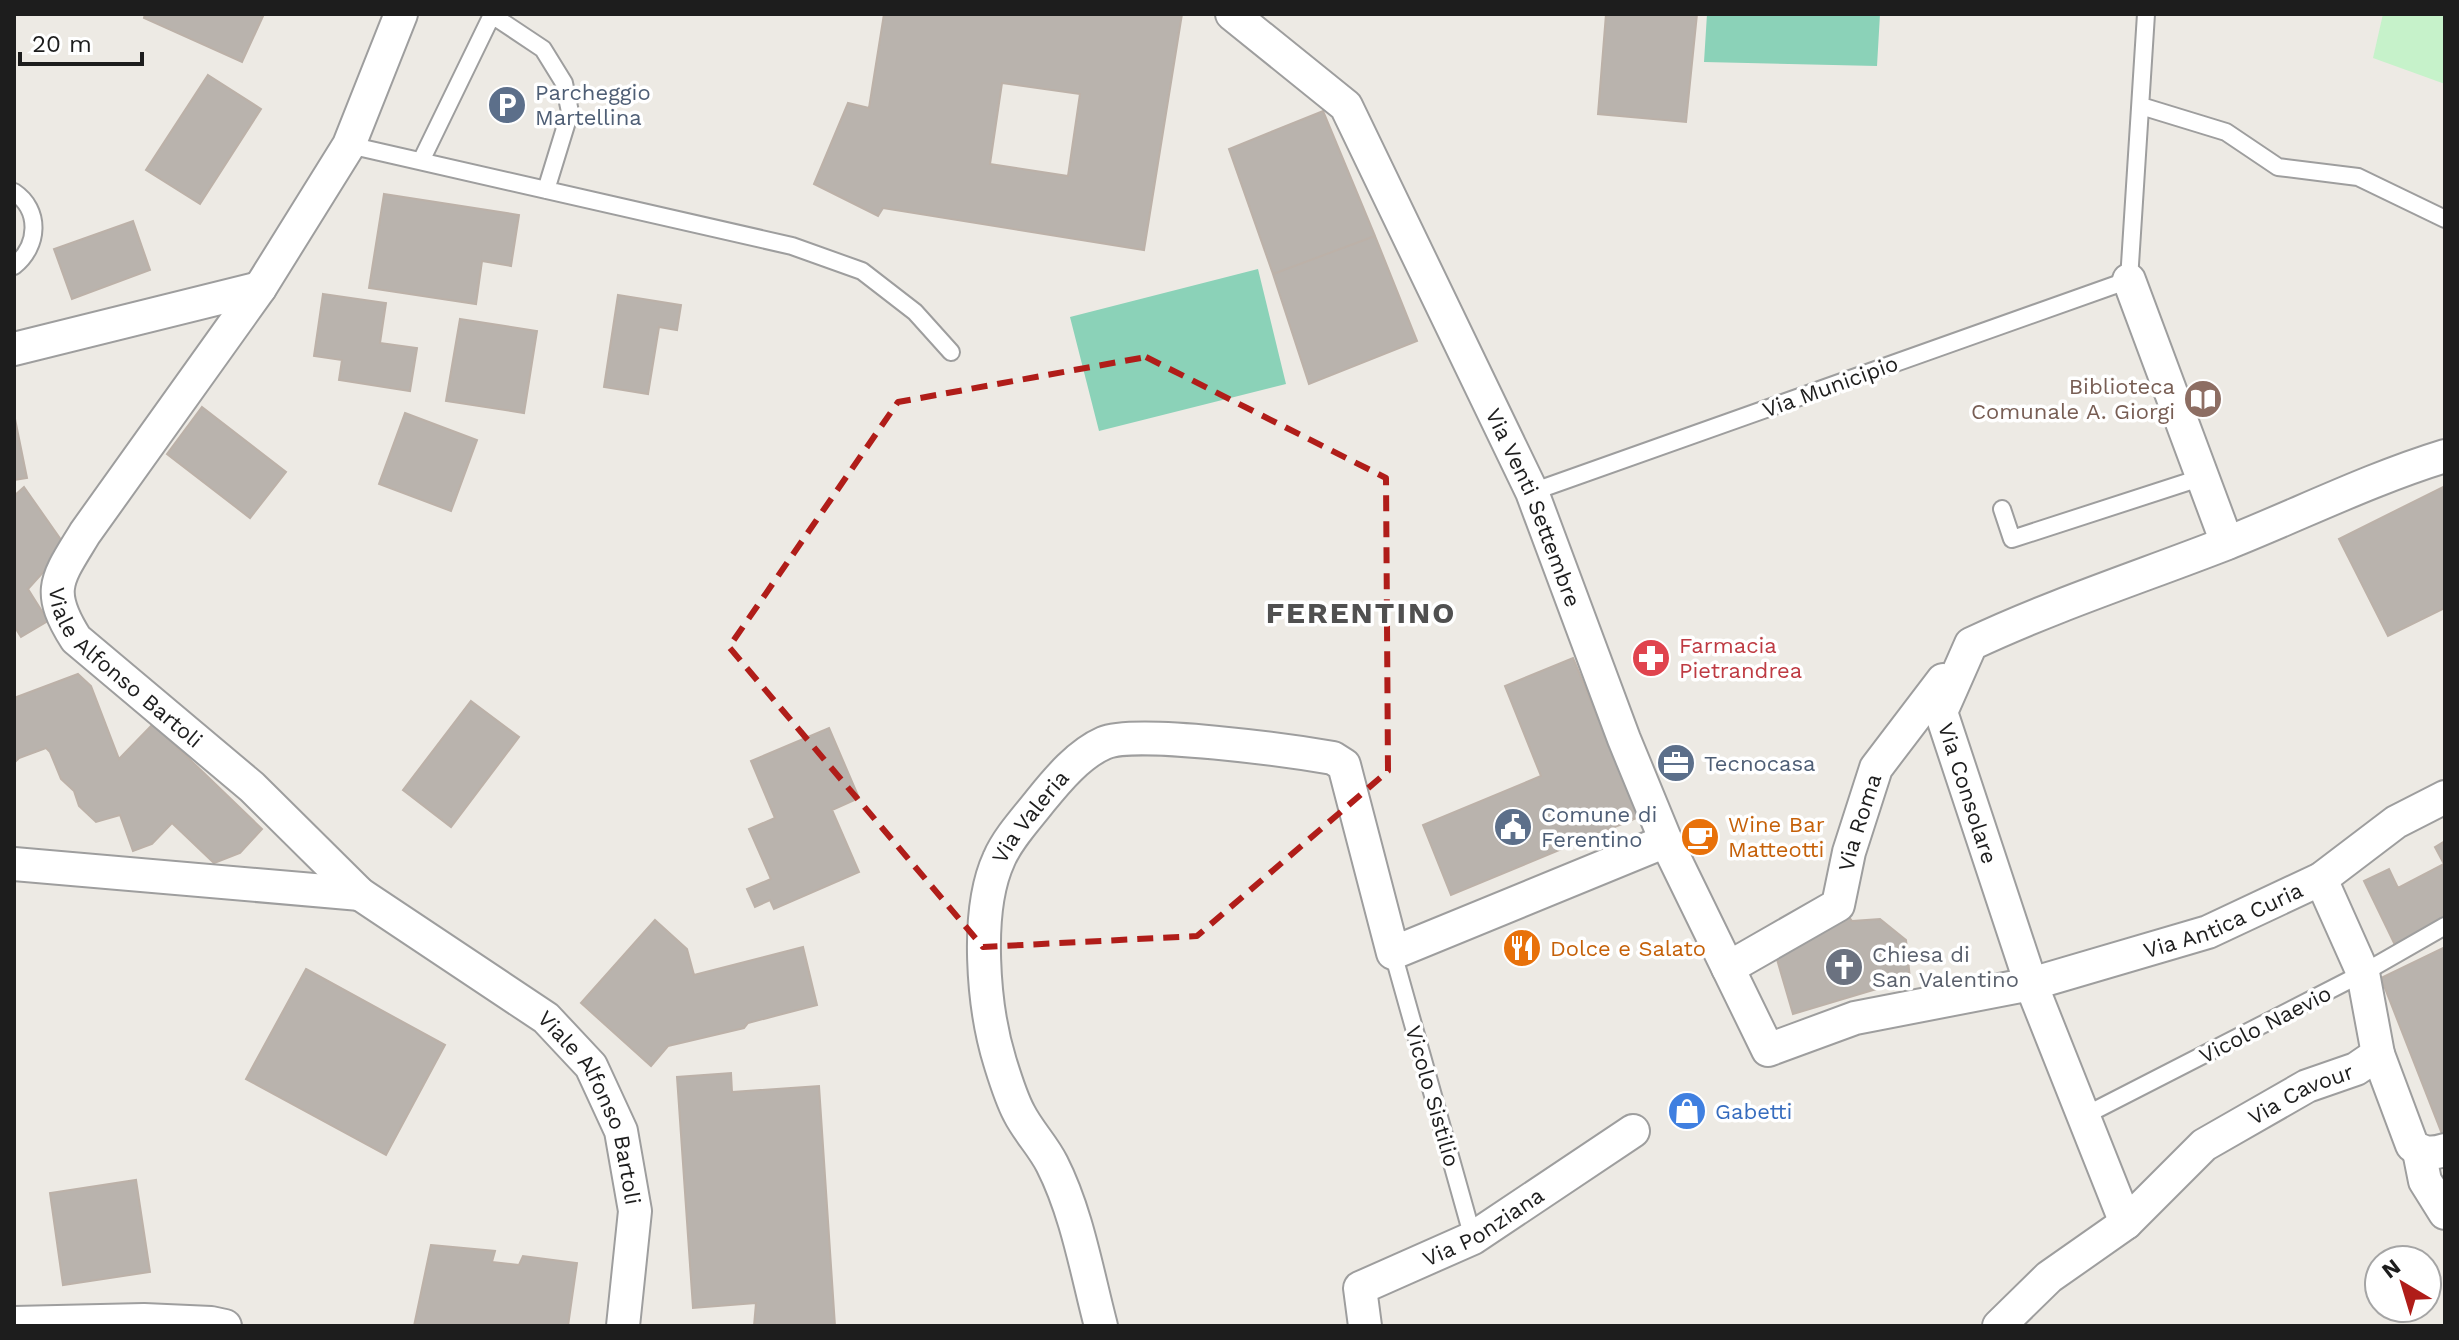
<svg xmlns="http://www.w3.org/2000/svg" width="2459" height="1340" font-family="'Work Sans',sans-serif">
	<rect width="100%" height="100%" fill="#edeae4"/>
	<path fill="#c6f2ca" d="M2383,14H2445V84L2373,58Z"/>
	<path fill="#8bd2b8" d="M1707,14H1880L1877,66L1704,62Z
		M1258,269L1286,384L1099,431L1070,317Z"/>
	<path fill="#b9b3ad" stroke="#bcb1a8" stroke-width="2" fill-rule="evenodd" d="M145,14H264L242,62L144,18Z
		M884,14H1182L1144,250L883,208L878,216L814,184L848,103L869,108ZM1002,83L1080,94L1068,176L990,164Z
		M1606,14H1697L1686,122L1598,114Z
		M208,75L261,109L200,204L146,170Z
		M1323,111L1375,236L1273,274L1229,149Z
		M384,194L519,215L511,266L482,261L476,304L369,288Z
		M133,221L150,270L72,299L54,249Z
		M1375,236L1417,341L1309,384L1273,274Z
		M323,294L386,303L380,343L417,348L410,391L339,380L342,360L314,356Z
		M618,295L681,305L677,330L659,327L648,394L604,387Z
		M460,319L537,331L524,413L446,401Z
		M202,407L286,472L250,518L167,454Z
		M405,413L477,440L451,511L379,484Z
		M14,414L27,478L14,480Z
		M2445,486V608L2388,636L2339,539Z
		M24,487L66,547L28,589L48,621L21,637L16,629L14,630V496Z
		M1573,658L1639,817L1451,895L1423,825L1541,776L1505,686Z
		M78,674L91,686L119,759L153,724L262,829L240,853L214,863L172,823L152,844L133,851L120,815L96,822L79,806L74,791L61,779L50,752L46,748L19,758L14,763V698Z
		M471,701L519,737L451,827L403,790Z
		M829,728L859,798L832,810L859,872L774,909L770,900L755,907L747,889L771,879L749,829L775,818L751,761Z
		M2445,841V918L2397,949L2364,881L2389,869L2398,888L2444,864L2435,847Z
		M1846,913L1852,921L1880,919L1906,940L1910,979L1793,1014L1776,956Z
		M655,920L687,949L694,975L803,947L817,1005L748,1023L744,1028L668,1046L651,1066L581,1003Z
		M2445,947V1139H2444L2381,978Z
		M306,969L445,1045L386,1155L246,1079Z
		M731,1073L732,1092L819,1086L835,1326H754L756,1303L693,1308L677,1077Z
		M136,1180L150,1272L63,1285L50,1193Z
		M431,1245L495,1251L492,1262L519,1265L523,1256L577,1263L568,1326H414Z"/>
	<g fill="none" stroke-linecap="round" stroke-linejoin="round">
		<defs>
			<path id="service" d="M2141,106L2226,132L2278,167L2358,177L2445,219
				M349,145L792,246L862,271L915,312L951,352
				M421,161L492,15L543,49L564,83L570,112L546,190
				M14,192C41,210 39,246 14,266
				M1532,492L2129,280L2146,14
				M2002,509L2012,539L2203,477
				M1393,953L1473,1238
				M2082,1117L2363,973L2445,926"/>
			<g id="minor">
				<path id="s1" d="M401,14L349,145L260,288L85,533C57,579 45,590 76,639L252,787L360,894L546,1018L591,1066L621,1131L635,1211L623,1326"/>
				<path id="s2" d="M1232,14L1346,106L1532,492L1624,739L1666,841L1768,1050L1855,1018L2031,984L2208,932L2321,879L2396,822L2445,797"/>
				<path d="M2129,280L2227,543"/>
				<path d="M14,349L260,288"/>
				<path d="M14,864L360,894"/>
				<path d="M2321,879L2363,973L2378,1054"/>
				<path id="s3" d="M1728,968L1838,905L1849,852L1876,768L1943,680"/>
				<path d="M2419,1151L2425,1181L2445,1213"/>
				<path d="M2126,1223L2031,984L1941,712L1971,644C2054,605 2140,577 2225,544C2298,515 2370,479 2445,456"/>
				<path d="M14,1323L144,1320L211,1323L225,1326"/>
				<path id="s4" d="M1101,1326C1087,1273 1077,1213 1052,1164C1043,1146 1028,1131 1019,1113C1011,1098 1005,1078 1000,1062C983,1007 975,911 999,859C1008,838 1027,818 1041,800C1058,779 1079,754 1104,743C1136,729 1292,751 1333,758L1344,765L1393,953L1666,841"/>
				<path id="s5" d="M1365,1326L1360,1288L1473,1238L1633,1131"/>
				<path id="s6" d="M1999,1326L2049,1277L2126,1223L2204,1145L2307,1086L2356,1069L2378,1054L2412,1145C2422,1154 2432,1154 2445,1150"/>
			</g>
		</defs>
		<use href="#service" stroke="#9e9e9e" stroke-width="20"/>
		<use href="#minor" stroke="#9e9e9e" stroke-width="36"/>
		<use href="#service" stroke="#fff" stroke-width="16"/>
		<use href="#minor" stroke="#fff" stroke-width="32"/>
	</g>
	<path fill="none" stroke="#b01d19" stroke-width="6" stroke-dasharray="16 10" stroke-linejoin="round" d="M1146,357L1386,478L1388,771L1197,936L983,947L729,647L898,402Z"/>
	<defs>
		<symbol id="parking-disc" viewBox="-11 -11 22 22"><circle r="9.5" fill="#5c6f8a" stroke="#fff"/><path d="M-3.5-5.5H1a3.5 3.5 0 0 1 0 7H-1V5.5H-3.5ZM-1-3.4V-.6H.8a1.4 1.4 0 0 0 0-2.8Z" fill="#fff"/></symbol>
		<symbol id="library-disc" viewBox="-11 -11 22 22"><circle r="9.5" fill="#8d6e63" stroke="#fff"/><path d="M-6-4Q-3-5.5-.7-3.5V5Q-3 3-6 4ZM6-4Q3-5.5 .7-3.5V5Q3 3 6 4Z" fill="#fff"/></symbol>
		<symbol id="pharmacy-disc" viewBox="-11 -11 22 22"><circle r="9.5" fill="#e0444e" stroke="#fff"/><path d="M-2-6h4v4h4v4h-4v4h-4v-4h-4v-4h4Z" fill="#fff"/></symbol>
		<symbol id="office-disc" viewBox="-11 -11 22 22"><circle r="9.5" fill="#5c6f8a" stroke="#fff"/><path d="M-6-3h4V-5.5h4V-3h4V5H-6ZM-1-4.5V-3h2v-1.5ZM-6 0V1H6V0Z" fill="#fff"/></symbol>
		<symbol id="civic-disc" viewBox="-11 -11 22 22"><circle r="9.5" fill="#5c6f8a" stroke="#fff"/><path d="M-.6-6.5H3V-4.5H.6V-3L4-1V1h2V6H-6V1h2V-1L-.6-3ZM-1.2 2.5V6h2.4V2.5Z" fill="#fff"/></symbol>
		<symbol id="cafe-disc" viewBox="-11 -11 22 22"><circle r="9.5" fill="#e8710a" stroke="#fff"/><path d="M-5.5-4.5H6V0H3Q3 3.5 0 3.5H-2.5Q-5.5 3.5-5.5 0ZM3-3.2v2h1.7v-2ZM-6 4.5H4V6H-6Z" fill="#fff"/></symbol>
		<symbol id="restaurant-disc" viewBox="-11 -11 22 22"><circle r="9.5" fill="#e8710a" stroke="#fff"/><path d="M-5-6h1v4h1v-4h1v4h1v-4h1v5L-1.5 .5V6h-2V.5L-5-1ZM5-6V6H3V1.5H1.5Q1.5-4 5-6Z" fill="#fff"/></symbol>
		<symbol id="church-disc" viewBox="-11 -11 22 22"><circle r="9.5" fill="#6b7280" stroke="#fff"/><path d="M-1.2-6h2.4v3.5h3.3v2.4h-3.3V6h-2.4V-.1h-3.3v-2.4h3.3Z" fill="#fff"/></symbol>
		<symbol id="shop-disc" viewBox="-11 -11 22 22"><circle r="9.5" fill="#3f7fe0" stroke="#fff"/><path d="M-5-2.5h2.3a2.7 3.5 0 0 1 5.4 0H5L5.5 6h-11ZM-1.5-2.5h3a1.5 2.3 0 0 0-3 0Z" fill="#fff"/></symbol>
	</defs>
	<g fill-rule="evenodd">
		<use href="#parking-disc" x="485" y="83" width="44" height="44"/>
		<use href="#library-disc" x="2181" y="377" width="44" height="44"/>
		<use href="#pharmacy-disc" x="1629" y="636" width="44" height="44"/>
		<use href="#office-disc" x="1654" y="741" width="44" height="44"/>
		<use href="#civic-disc" x="1491" y="805" width="44" height="44"/>
		<use href="#cafe-disc" x="1678" y="815" width="44" height="44"/>
		<use href="#restaurant-disc" x="1500" y="926" width="44" height="44"/>
		<use href="#church-disc" x="1822" y="945" width="44" height="44"/>
		<use href="#shop-disc" x="1665" y="1089" width="44" height="44"/>
	</g>
	<g text-anchor="middle" stroke-width="7" stroke-linejoin="round" paint-order="stroke">
		<g font-size="22" fill="#4e5e75" stroke="#fff" text-anchor="start">
			<text x="535" y="100">Parcheggio<tspan x="535" dy="25">Martellina</tspan></text>
			<text x="1704" y="771">Tecnocasa</text>
			<text x="1541" y="822">Comune di<tspan x="1541" dy="25">Ferentino</tspan></text>
		</g>
		<g font-size="22" fill="#1d1d1d" stroke="#fff">
			<text transform="translate(1830 386) rotate(-20)" y="8">Via Municipio</text>
			<text dy="8" stroke="none"><textPath href="#s2" startOffset="590">Via Venti Settembre</textPath></text>
			<text dy="8" stroke="none"><textPath href="#s1" startOffset="780">Viale Alfonso Bartoli</textPath></text>
			<text transform="translate(1968 793) rotate(72)" y="8">Via Consolare</text>
			<text dy="8" stroke="none"><textPath href="#s4" startOffset="544">Via Valeria</textPath></text>
			<text dy="8" stroke="none"><textPath href="#s3" startOffset="212">Via Roma</textPath></text>
			<text dy="8" stroke="none"><textPath href="#s2" startOffset="1656">Via Antica Curia</textPath></text>
			<text transform="translate(2265 1024) rotate(-27)" y="8">Vicolo Naevio</text>
			<text dy="8" stroke="none"><textPath href="#s6" startOffset="384">Via Cavour</textPath></text>
			<text transform="translate(1433 1096) rotate(74)" y="8">Vicolo Sistilio</text>
			<text dy="8" stroke="none"><textPath href="#s1" startOffset="1436">Viale Alfonso Bartoli</textPath></text>
			<text dy="8" stroke="none"><textPath href="#s5" startOffset="176">Via Ponziana</textPath></text>
		</g>
		<g font-size="22" fill="#785e54" stroke="#fff" text-anchor="end">
			<text x="2175" y="394">Biblioteca<tspan x="2175" dy="25">Comunale A. Giorgi</tspan></text>
		</g>
		<g font-size="22" fill="#be3a42" stroke="#fff" text-anchor="start">
			<text x="1679" y="653">Farmacia<tspan x="1679" dy="25">Pietrandrea</tspan></text>
		</g>
		<g font-size="22" fill="#c56008" stroke="#fff" text-anchor="start">
			<text x="1728" y="832">Wine Bar<tspan x="1728" dy="25">Matteotti</tspan></text>
			<text x="1550" y="956">Dolce e Salato</text>
		</g>
		<g font-size="22" fill="#5b616d" stroke="#fff" text-anchor="start">
			<text x="1872" y="962">Chiesa di<tspan x="1872" dy="25">San Valentino</tspan></text>
		</g>
		<g font-size="22" fill="#366cbe" stroke="#fff" text-anchor="start">
			<text x="1715" y="1119">Gabetti</text>
		</g>
		<g font-size="30" font-weight="bold" letter-spacing="2" fill="#505050" stroke="#fff">
			<text x="1361" y="623">FERENTINO</text>
		</g>
	</g>
	<rect width="2459" height="1340" fill="none" stroke="#1d1d1d" stroke-width="32"/>
	<g transform="translate(2403 1284) rotate(322)"><circle r="38" fill="#ffffff" stroke="#a5a5a5" stroke-width="2"/>
	<path d="M0-6L14 30L0 20L-14 30Z" fill="#b01d19"/>
	<text y="-12" font-size="22" font-weight="bold" text-anchor="middle" fill="#1d1d1d">N</text>
	</g>
	<path d="M20 52v12h122v-12" fill="none" stroke="#1d1d1d" stroke-width="4"/>
	<text x="32" y="52" font-size="24" fill="#1d1d1d" stroke="#ffffff" stroke-width="6" paint-order="stroke">20 m</text>
</svg>
